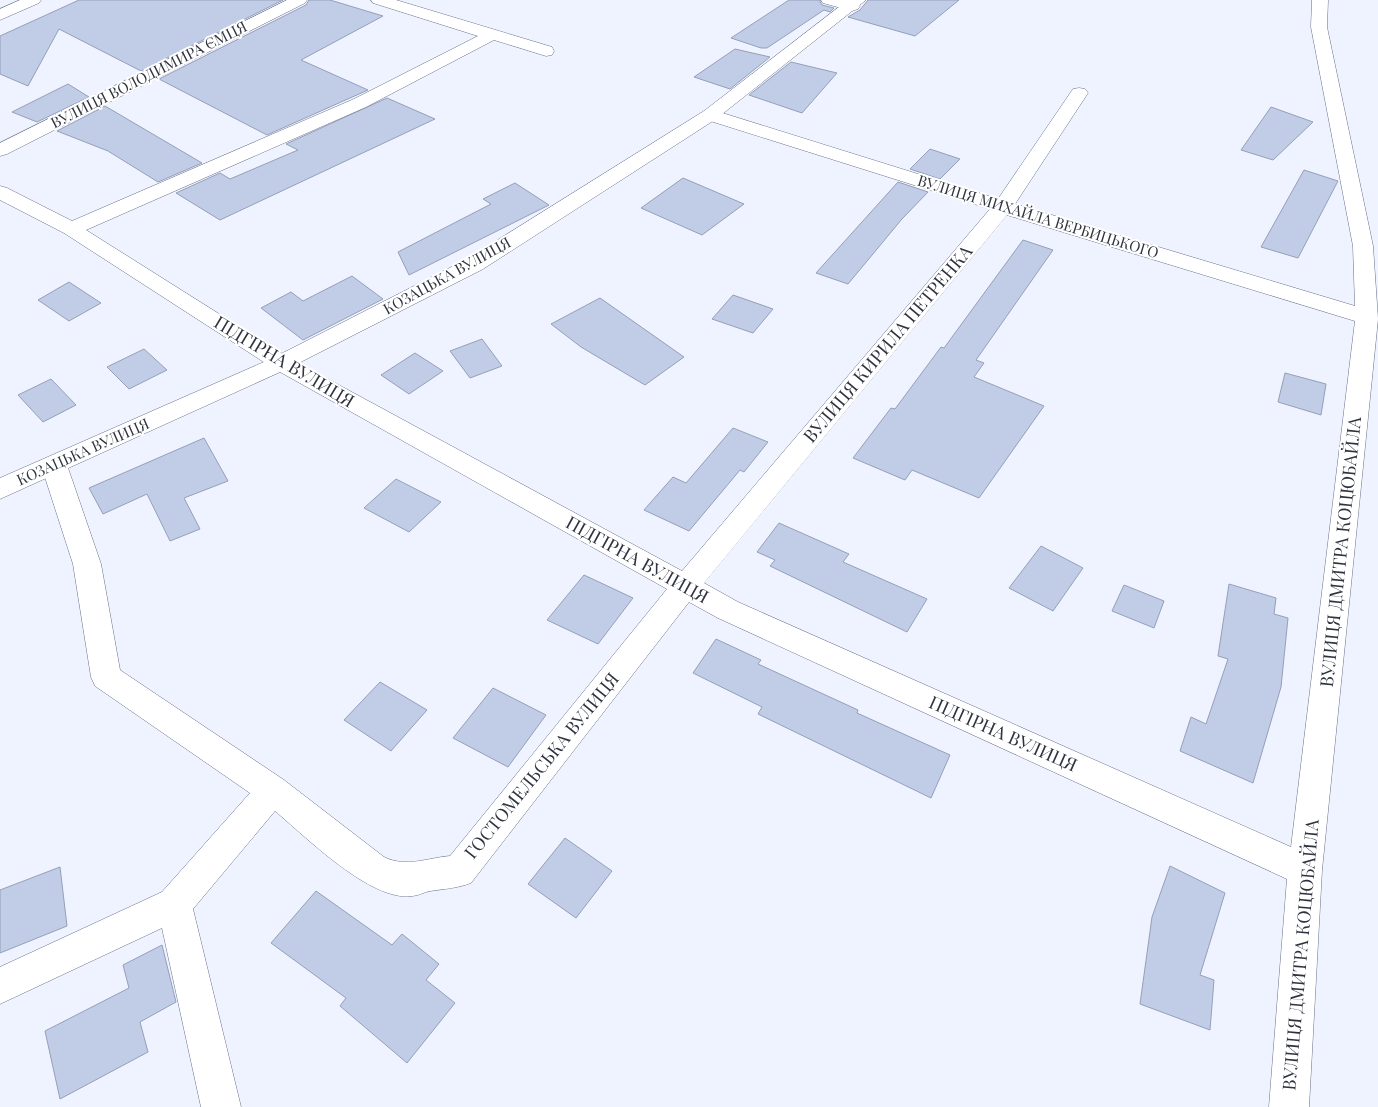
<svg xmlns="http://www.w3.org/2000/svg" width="1378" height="1107" font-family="'Playfair Display',serif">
	<rect width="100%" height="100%" fill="#eff3ff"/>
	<path fill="#c1cce7" stroke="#949fb9" d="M79,0H283L141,71L59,29L28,86L0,74V36Z
		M309,0H330L383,16L301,60L368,90L267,135L159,79L306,5Z
		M789,0H819L822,5L834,8L830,12L824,10L767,48H761L731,38Z
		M868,0H959L915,36L848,17L860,10Z
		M735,49L770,57L730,89L694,77Z
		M791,62L837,73L802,113L749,95Z
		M68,84L89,97L37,122L12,112Z
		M387,98L435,119L220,220L176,193L220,173L230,179L298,150L286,144Z
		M105,106L202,163L158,182L108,151L57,131Z
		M1271,107L1313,122L1273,160L1241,150Z
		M930,149L960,159L940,179L910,169Z
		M1304,170L1338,181L1298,258L1261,247Z
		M683,178L744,204L702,235L641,208Z
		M898,182L928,192L902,219L848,284L816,273Z
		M515,183L549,205L409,275L398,252L491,204L483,199Z
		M1023,240L1053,250L976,360L984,363L974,377L1044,406L979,498L912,470L905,480L853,458L891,408L895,409L941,347L944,348Z
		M352,276L383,299L303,340L261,308L291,292L303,301Z
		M69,282L101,303L69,321L38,300Z
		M733,295L773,309L753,333L712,319Z
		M600,298L684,357L645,385L581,347L551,324Z
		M482,339L502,366L470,378L450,351Z
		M144,349L167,370L129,389L107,367Z
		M415,353L443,371L409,394L381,375Z
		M1285,373L1326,384L1321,415L1278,402Z
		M51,379L76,405L43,422L18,395Z
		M733,428L768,442L744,472L740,470L689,531L644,510L673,477L686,483Z
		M204,438L228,481L184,498L200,529L170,541L147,494L103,514L89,488Z
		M396,479L441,502L409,532L364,508Z
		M779,523L849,554L843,562L927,599L907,632L770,566L775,560L757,552Z
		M1041,546L1083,568L1053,611L1009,588Z
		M584,575L633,598L598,644L547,620Z
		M1229,584L1276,598L1274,614L1288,618L1281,687L1253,783L1180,751L1191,717L1206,724L1228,659L1218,656Z
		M1124,585L1164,601L1154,628L1112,611Z
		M716,639L761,660L758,664L858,710L857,713L950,755L931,798L758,714L762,707L693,673Z
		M380,682L427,710L391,751L344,720Z
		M493,688L546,715L508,767L453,738Z
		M565,838L612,871L576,918L528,884Z
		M1170,866L1225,893L1200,975L1214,980L1210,1030L1140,1004L1152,917Z
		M60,867L67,926L0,953V890Z
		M316,891L392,945L402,934L439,964L426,980L455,1003L407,1063L340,1006L346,998L271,943Z
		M162,945L176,1002L140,1022L148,1052L60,1099L45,1031L129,988L123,965Z"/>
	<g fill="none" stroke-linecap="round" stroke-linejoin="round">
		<defs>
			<path id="minor" d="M20,0H41L39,3L0,20V9Z
				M287,0H307L305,3L7,154L0,156V143Z
				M371,0H396L552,47L554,51L552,55L546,56L494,40L366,107L86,230L289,358L682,571L990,209L704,119L701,115L704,111L710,110L716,111L998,199L1073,89L1079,88L1085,89L1088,93L1015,204L1355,306L1353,246L1311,27L1312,0H1328L1327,27L1373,246L1378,319L1322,870L1309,1107H1269L1287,879L718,618L689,602L471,883C458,888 444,889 430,891C424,892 418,896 412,896C371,902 306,837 275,811L193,909L241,1107H201L162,928L0,1004V967L162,892L250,793L95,686L91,677L73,564L41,465L45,459L54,456L63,459L67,465L101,564L120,670L284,780L384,857C406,868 427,858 450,856L667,589L273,368L64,233L0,200V186L7,188L72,221L354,99L478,36L373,3ZM1007,215L1355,321L1291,847L738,602L704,583Z
				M821,0H847L858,3L860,6L858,9L852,11L823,3Z"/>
			<path id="tertiary" d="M848,0H866L716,119L483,269L289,368L0,499V478L273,358L467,259L704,111Z"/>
		</defs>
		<use href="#minor" stroke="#68718a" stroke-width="1"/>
		<use href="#tertiary" stroke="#68718a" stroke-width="1"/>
		<use href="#minor" fill="#fff" fill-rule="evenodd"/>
		<use href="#tertiary" fill="#fff" fill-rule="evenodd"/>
	</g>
	<g text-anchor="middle" stroke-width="4" stroke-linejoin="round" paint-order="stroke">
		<g font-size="15" fill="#2f333e" stroke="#fff">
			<text transform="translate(149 75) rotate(-27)" y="5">ВУЛИЦЯ ВОЛОДИМИРА ЄМЦЯ</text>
			<text transform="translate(1038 217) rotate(17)" y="5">ВУЛИЦЯ МИХАЙЛА ВЕРБИЦЬКОГО</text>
			<text transform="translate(447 276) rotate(-29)" y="5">КОЗАЦЬКА ВУЛИЦЯ</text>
			<text transform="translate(83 452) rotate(-24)" y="5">КОЗАЦЬКА ВУЛИЦЯ</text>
		</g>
		<g font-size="18" fill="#2f333e" stroke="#fff">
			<text transform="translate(888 344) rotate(-50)" y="6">ВУЛИЦЯ КИРИЛА ПЕТРЕНКА</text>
			<text transform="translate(284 362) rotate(31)" y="6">ПІДГІРНА ВУЛИЦЯ</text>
			<text transform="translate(1341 552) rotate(-84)" y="6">ВУЛИЦЯ ДМИТРА КОЦЮБАЙЛА</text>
			<text transform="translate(637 560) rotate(29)" y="6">ПІДГІРНА ВУЛИЦЯ</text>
			<text transform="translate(1003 734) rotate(24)" y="6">ПІДГІРНА ВУЛИЦЯ</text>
			<text transform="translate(542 766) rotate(-51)" y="6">ГОСТОМЕЛЬСЬКА ВУЛИЦЯ</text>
			<text transform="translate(1301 955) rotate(-85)" y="6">ВУЛИЦЯ ДМИТРА КОЦЮБАЙЛА</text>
		</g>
	</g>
</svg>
